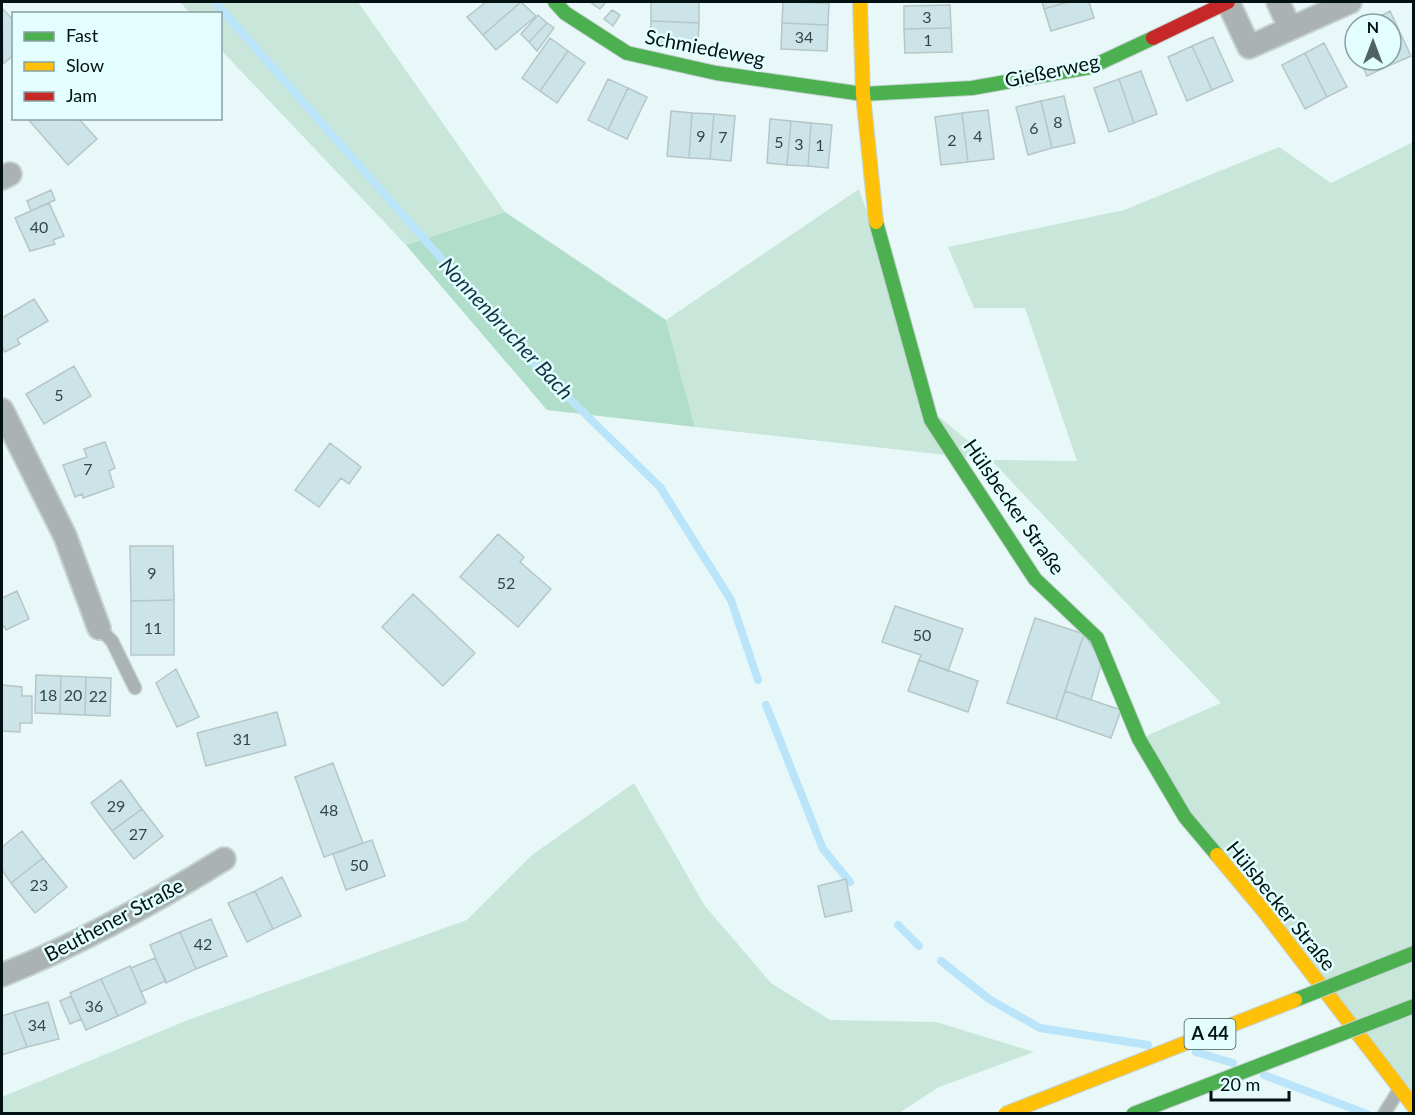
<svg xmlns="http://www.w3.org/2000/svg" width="1415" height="1115" font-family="Lato,sans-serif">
	<rect width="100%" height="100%" fill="#e8f8f8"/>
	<path fill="#c8e6d9" d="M180,2H358L505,212L406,245L221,50L220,14L190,13Z
		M1413,142V1107L1187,810L1146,736L1221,703L991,460L695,427L666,320L859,189L937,415L991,460L1077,461L1025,308H974L948,247L1124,210L1279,147L1331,183Z
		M634,783L705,906L771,983L830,1020L936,1022L1034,1052L939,1087L899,1113H2V1097L188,1020L467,920L532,855Z"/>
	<path fill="#b1deca" d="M505,212L666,320L695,427L547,410L406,245Z"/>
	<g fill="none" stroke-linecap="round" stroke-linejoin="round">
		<path stroke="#b9e4f9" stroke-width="8" d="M215,2L536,366L660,487L731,600L758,680
			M766,705L823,849L850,882
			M898,925L919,946
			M941,961L989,999L1040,1028L1148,1045
			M1196,1052L1233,1063
			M1264,1075L1367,1114"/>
	</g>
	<path fill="#cce4e8" stroke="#b6c6c8" stroke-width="1.5" d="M486,2H521L483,35L467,17Z
		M521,2L536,16L496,50L483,35Z
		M590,2H606L600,9Z
		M651,2H699V23L651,21Z
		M783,2L829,3L828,25L782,23Z
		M1042,2H1068L1044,9Z
		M1068,2H1089L1094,18L1051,31L1044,9Z
		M950,5L951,28L904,29V6Z
		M2,8L14,21V55L3,64Z
		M612,10L620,15L613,26L604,19Z
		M1390,11L1411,56L1388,66L1385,60H1391V24H1369L1368,22Z
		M538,15L547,23L529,42L521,34Z
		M651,21L699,23L698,44L650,42Z
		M547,23L554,28L537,51L529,42Z
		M782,23L828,25L827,51L781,49Z
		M1355,27V49L1347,31Z
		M951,28L952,52L905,53L904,29Z
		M1213,37L1233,81L1212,90L1192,46Z
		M550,38L568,51L540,91L522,78Z
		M1324,43L1347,87L1327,97L1305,53Z
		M1192,46L1212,90L1187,101L1168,57Z
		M568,51L585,63L557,103L540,91Z
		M1305,53L1327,97L1305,109L1282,65Z
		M1360,60H1385L1388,66L1367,76Z
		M1141,71L1157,114L1134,123L1119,79Z
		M608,79L628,88L608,130L588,120Z
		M1119,79L1134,123L1109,132L1094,88Z
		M628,88L647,97L627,139L608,130Z
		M1064,96L1075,143L1052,148L1041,101Z
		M1041,101L1052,148L1028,155L1016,107Z
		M988,110L994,159L968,162L962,113Z
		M671,111L692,113L689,158L667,156Z
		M692,113L714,114L710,159L689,158Z
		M962,113L968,162L941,165L935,117Z
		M714,114L735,116L731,161L710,159Z
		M27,118H78L97,139L68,165Z
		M770,119L791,121L787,165L767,163Z
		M791,121L811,123L808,166L787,165Z
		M811,123L832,125L828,168L808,166Z
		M51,190L55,200L31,211L27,201Z
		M49,203L64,236L53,240L55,244L30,251L15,218Z
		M34,299L48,321L17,339L20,344L5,352L2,346V318Z
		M74,366L91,396L44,424L26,394Z
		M105,442L115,468L109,471L114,487L83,498L82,494L75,497L63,465L87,457L84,449Z
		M330,443L361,467L349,484L341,478L319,507L295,490Z
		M498,534L524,557L520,562L551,589L518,627L460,577Z
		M130,546H173L174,600L131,601Z
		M17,591L29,619L6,630L4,626L2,627V598Z
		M413,594L475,653L443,686L382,627Z
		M174,600V655H131V601Z
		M895,606L963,629L948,671L919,660L921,655L882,642Z
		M1035,618L1084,634L1056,719L1007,703Z
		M1084,634L1102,661L1091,700L1065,691Z
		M919,660L978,681L968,712L908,691Z
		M176,669L199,717L177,727L156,683Z
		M36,675L61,676L60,714L35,713Z
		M61,676L86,677L85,715L60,714Z
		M86,677L111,678L110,716L85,715Z
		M2,685L22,687V696H32V723H20V732L2,731Z
		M1065,691L1121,710L1111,738L1056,719Z
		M277,712L286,745L206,766L197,733Z
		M333,763L363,843L324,857L295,777Z
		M121,780L142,809L112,831L91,803Z
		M142,809L163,836L134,859L112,831Z
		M22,831L43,858L11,883L2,870V847Z
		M372,840L385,876L346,890L333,854Z
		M43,858L67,887L35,913L11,883Z
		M282,877L301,916L273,929L255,891Z
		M846,879L852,911L825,917L818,886Z
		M255,891L273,929L247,942L228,903Z
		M211,919L227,956L196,969L180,932Z
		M180,932L196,969L166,983L150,945Z
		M155,958L166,981L141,992L131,968Z
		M130,966L146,1003L118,1016L101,979Z
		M101,979L118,1016L86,1030L70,993Z
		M71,996L81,1019L70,1024L60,1001Z
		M48,1002L59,1039L27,1047L14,1012Z
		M14,1012L27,1047L2,1055V1016Z"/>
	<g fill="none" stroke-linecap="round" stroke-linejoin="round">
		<defs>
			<path id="lane" d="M99,628L112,641L135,688
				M1384,1114L1399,1090"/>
			<path id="street" d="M1228,2L1249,47L1350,2
				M1278,2L1290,28
				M2,178L10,174
				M2,410L65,536L99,628
				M2,975C80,944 153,903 224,859"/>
			<path id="fast" d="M555,2L565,13L627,53L716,73L863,94L972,88L1091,67L1153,38
				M876,222L931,420L1035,579L1097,638L1139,739L1185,817L1217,855"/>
			<path id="slow" d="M860,2L863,94L876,222
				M1217,855L1263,910L1414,1107"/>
			<path id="jam" d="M1153,38L1228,2"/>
		</defs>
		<use href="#lane" stroke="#c5d2d2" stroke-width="15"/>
		<use href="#street" stroke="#c5d2d2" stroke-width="26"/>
		<use href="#fast" stroke="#c5d2d2" stroke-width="16"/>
		<use href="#slow" stroke="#c5d2d2" stroke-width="16"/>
		<use href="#jam" stroke="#c5d2d2" stroke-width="16"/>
		<use href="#lane" stroke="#abb3b2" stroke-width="12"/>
		<use href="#street" stroke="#abb3b2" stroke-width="22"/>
		<use href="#fast" stroke="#4caf50" stroke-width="14"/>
		<use href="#slow" stroke="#ffc107" stroke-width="14"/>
		<use href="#jam" stroke="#c62828" stroke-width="14"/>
		<defs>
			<path id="fast-bridge" d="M1295,1000L1414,953
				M1133,1114L1414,1006"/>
			<path id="slow-bridge" d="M1005,1114L1295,1000"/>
		</defs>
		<use href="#fast-bridge" stroke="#c5d2d2" stroke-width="16" stroke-linecap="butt"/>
		<use href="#slow-bridge" stroke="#c5d2d2" stroke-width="16" stroke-linecap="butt"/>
		<use href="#fast-bridge" stroke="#4caf50" stroke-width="14"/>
		<use href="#slow-bridge" stroke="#ffc107" stroke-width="14"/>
	</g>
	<g text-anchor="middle" stroke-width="5" stroke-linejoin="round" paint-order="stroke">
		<g font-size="16" fill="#344648">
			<text x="927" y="23">3</text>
			<text x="804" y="43">34</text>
			<text x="928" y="46">1</text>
			<text x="1058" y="128">8</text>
			<text x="1034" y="134">6</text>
			<text x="701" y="142">9</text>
			<text x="978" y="142">4</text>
			<text x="723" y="143">7</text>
			<text x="952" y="146">2</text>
			<text x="779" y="148">5</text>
			<text x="799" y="150">3</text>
			<text x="820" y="151">1</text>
			<text x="39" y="233">40</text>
			<text x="59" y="401">5</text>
			<text x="88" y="475">7</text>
			<text x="152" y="579">9</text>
			<text x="506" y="589">52</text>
			<text x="153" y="634">11</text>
			<text x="922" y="641">50</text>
			<text x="48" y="701">18</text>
			<text x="73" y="701">20</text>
			<text x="98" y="702">22</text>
			<text x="242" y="745">31</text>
			<text x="116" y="812">29</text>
			<text x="329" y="816">48</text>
			<text x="138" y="840">27</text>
			<text x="359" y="871">50</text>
			<text x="39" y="891">23</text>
			<text x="203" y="950">42</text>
			<text x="94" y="1012">36</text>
			<text x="37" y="1031">34</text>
		</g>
		<rect fill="#e2fefe" stroke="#455959" stroke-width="1.5" x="1184.5" y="1019" width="51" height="30" rx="4.5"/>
		<g font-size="18" font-weight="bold" fill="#021212">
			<text x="1210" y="1040">A 44</text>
		</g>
		<g font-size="20" fill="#021212" stroke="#e2fefe">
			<text transform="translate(705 48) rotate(11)" y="7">Schmiedeweg</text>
			<text transform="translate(1052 71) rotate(-12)" y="7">Gießerweg</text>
			<text transform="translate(1014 507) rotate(55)" y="7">Hülsbecker Straße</text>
			<text transform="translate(1281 906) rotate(51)" y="7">Hülsbecker Straße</text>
			<text transform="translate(114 920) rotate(-28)" y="7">Beuthener Straße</text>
		</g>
		<g font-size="21" font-style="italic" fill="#143444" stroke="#e2fefe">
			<text transform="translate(506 329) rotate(47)" y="7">Nonnenbrucher Bach</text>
		</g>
	</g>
	<rect width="1415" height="1115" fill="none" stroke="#021212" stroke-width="6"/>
	<rect x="12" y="12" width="210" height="108" fill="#e2fefe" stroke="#88a0a0" stroke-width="1.5"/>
	<rect x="24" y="32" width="30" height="9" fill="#4caf50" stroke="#88a0a0" stroke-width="1.5"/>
	<text x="66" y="42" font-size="18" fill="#021212">Fast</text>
	<rect x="24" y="62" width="30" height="9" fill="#ffc107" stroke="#88a0a0" stroke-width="1.5"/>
	<text x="66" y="72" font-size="18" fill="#021212">Slow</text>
	<rect x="24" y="92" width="30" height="9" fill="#c62828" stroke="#88a0a0" stroke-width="1.5"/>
	<text x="66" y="102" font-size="18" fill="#021212">Jam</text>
	<g transform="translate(1373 42)"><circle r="28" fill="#e2fefe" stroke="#88a0a0" stroke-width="1.5"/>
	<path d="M0-4.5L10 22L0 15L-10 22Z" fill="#526262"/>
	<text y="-9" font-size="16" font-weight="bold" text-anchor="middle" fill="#021212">N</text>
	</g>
	<path d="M1211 1091v9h78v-9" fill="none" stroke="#021212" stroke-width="3"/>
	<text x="1220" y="1091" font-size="18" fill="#021212" stroke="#e2fefe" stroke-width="4.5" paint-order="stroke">20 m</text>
</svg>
